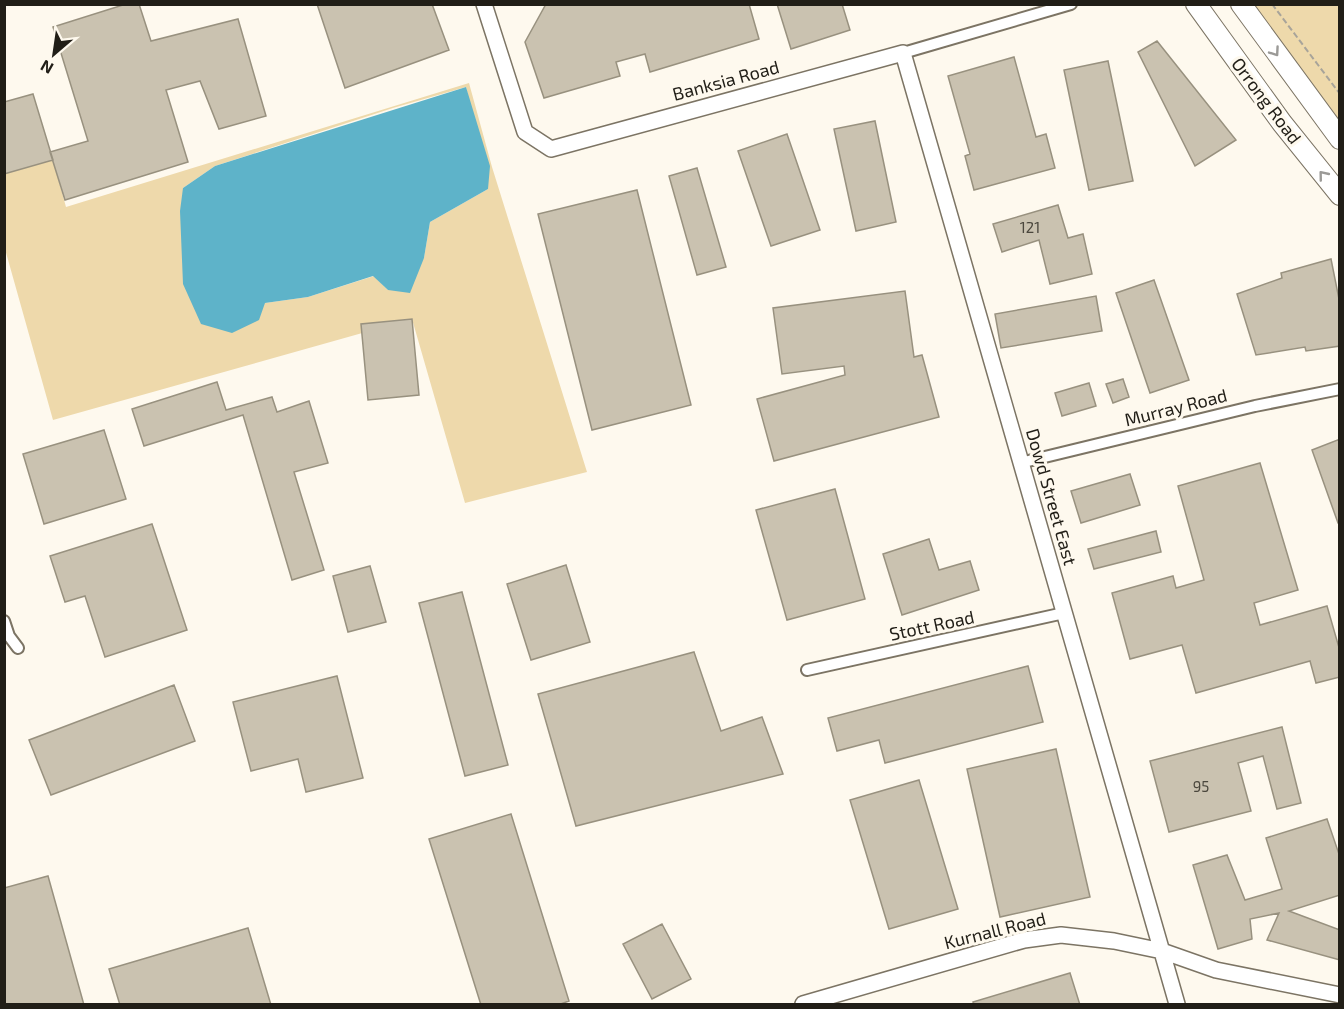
<svg xmlns="http://www.w3.org/2000/svg" width="1344" height="1009" font-family="'Exo 2',sans-serif">
	<rect width="100%" height="100%" fill="#fef9ee"/>
	<path fill="#eed9ab" fill-rule="evenodd" d="M1252,5H1339V130Z
		M469,83L492,167L587,472L465,503L412,319L53,420L5,249L4,174L53,160L66,207ZM466,87L488,189L430,222L424,258L388,290L374,276L308,297L265,303L183,188L215,166L393,108Z"/>
	<path fill="#5eb3c9" d="M466,87L490,166L488,189L430,222L424,258L410,293L388,290L373,276L308,297L265,303L259,320L232,333L201,324L183,284L180,211L183,188L215,166Z"/>
	<path fill="#cac2b0" stroke="#98917f" stroke-width="1.5" d="M126,4H139L151,41L238,19L266,116L219,129L200,81L166,90L188,162L65,200L50,152L88,141L53,27Z
		M317,4H432L449,50L345,88Z
		M546,4H749L759,39L650,72L645,54L616,62L620,76L544,98L525,42Z
		M777,4H842L850,30L791,49Z
		M1157,41L1236,140L1195,166L1138,52Z
		M1014,57L1036,137L1046,134L1055,168L974,190L965,156L970,154L948,76Z
		M1108,61L1133,181L1089,190L1064,70Z
		M33,94L53,160L4,174V102Z
		M875,121L896,222L856,231L834,129Z
		M787,134L820,230L771,246L738,151Z
		M697,168L726,267L697,275L669,176Z
		M637,190L691,405L592,430L538,214Z
		M1058,205L1068,238L1083,234L1092,274L1050,284L1039,240L1002,252L993,224Z
		M1331,259L1340,304V346L1306,351L1305,347L1256,355L1237,294L1282,278L1281,273Z
		M1154,280L1189,380L1150,393L1116,293Z
		M905,291L914,357L922,355L939,417L774,461L757,399L845,375L844,366L782,374L773,308Z
		M1096,296L1102,331L1001,348L995,314Z
		M412,319L419,395L368,400L361,324Z
		M1123,379L1129,397L1113,403L1106,384Z
		M217,382L226,410L272,397L277,412L309,401L328,463L294,472L324,570L292,580L243,415L144,446L132,409Z
		M1089,383L1096,406L1062,416L1055,393Z
		M104,430L126,499L44,524L23,454Z
		M1340,439V523H1338L1312,450Z
		M1260,463L1298,590L1254,603L1260,625L1327,606L1340,651V677L1316,683L1310,661L1196,693L1182,645L1130,659L1112,593L1173,576L1176,588L1204,580L1178,486Z
		M1130,474L1140,505L1081,523L1071,491Z
		M835,489L865,599L787,620L756,510Z
		M152,524L187,630L105,657L85,596L65,602L50,556Z
		M1156,531L1161,552L1094,569L1088,549Z
		M929,539L939,570L970,561L979,590L902,615L883,554Z
		M566,565L590,642L531,660L507,584Z
		M370,566L386,622L348,632L333,576Z
		M462,592L508,765L465,776L419,603Z
		M694,652L721,731L762,717L783,774L576,826L538,694Z
		M1028,666L1043,722L885,763L879,740L837,751L828,718Z
		M337,676L363,778L306,792L298,759L251,771L233,702Z
		M174,685L195,741L51,795L29,740Z
		M1282,727L1301,803L1277,809L1263,756L1238,763L1251,811L1169,832L1150,761Z
		M1056,749L1090,897L1000,917L967,769Z
		M919,780L958,909L889,929L850,800Z
		M511,814L569,1001L558,1005H481L429,839Z
		M1327,819L1340,857V895L1289,911L1340,930V960L1267,940L1279,913L1250,919L1252,939L1218,949L1193,865L1227,855L1245,900L1282,889L1266,838Z
		M48,876L84,1005H4V888Z
		M662,924L691,979L652,999L623,944Z
		M248,928L271,1005H120L109,969Z
		M1070,973L1080,1005H974L973,1002Z"/>
	<g fill="none" stroke-linecap="round" stroke-linejoin="round">
		<defs>
			<path id="street" d="M903,53L1071,4
				M1020,463L1255,406L1340,389
				M4,621L9,636L18,648
				M807,670L1064,613"/>
			<path id="secondary" d="M484,4L525,132L551,149L903,53L1177,1004
				M803,1004L1024,940L1061,935L1114,941L1162,951L1216,970L1340,995"/>
			<path id="highway" d="M1196,4L1282,123L1340,195
				M1241,4L1340,139"/>
		</defs>
		<use href="#street" stroke="#7c7464" stroke-width="14"/>
		<use href="#secondary" stroke="#7c7464" stroke-width="18"/>
		<use href="#highway" stroke="#7c7464" stroke-width="22"/>
		<path stroke="#a8a49a" stroke-width="2" stroke-dasharray="6 3" stroke-linecap="butt" d="M1272,4L1340,94"/>
		<use href="#street" stroke="#fff" stroke-width="10"/>
		<use href="#secondary" stroke="#fff" stroke-width="15"/>
		<use href="#highway" stroke="#fff" stroke-width="20"/>
	</g>
	<defs><path id="oneway-chevron" d="M-2-3.5L2.5 0L-2 3.5" fill="none" stroke-width="1.6" stroke-linecap="round" stroke-linejoin="round" transform="scale(1.5)"/></defs>
	<g stroke="#9b9a97">
		<use href="#oneway-chevron" transform="translate(1275 52) rotate(55)"/>
		<use href="#oneway-chevron" transform="translate(1323 175) rotate(-129)"/>
	</g>
	<g text-anchor="middle" stroke-width="6" stroke-linejoin="round" paint-order="stroke">
		<g font-size="15" fill="#4b473d">
			<text x="1030" y="233">121</text>
			<text x="1201" y="792">95</text>
		</g>
		<g font-size="18" fill="#211e17" stroke="#fef9ee">
			<text transform="translate(726 81) rotate(-15)" y="6">Banksia Road</text>
			<text transform="translate(1266 101) rotate(53)" y="6">Orrong Road</text>
			<text transform="translate(1176 408) rotate(-14)" y="6">Murray Road</text>
			<text transform="translate(1051 497) rotate(74)" y="6">Dowd Street East</text>
			<text transform="translate(932 626) rotate(-12)" y="6">Stott Road</text>
			<text transform="translate(995 931) rotate(-14)" y="6">Kurnall Road</text>
		</g>
	</g>
	<rect width="1344" height="1009" fill="none" stroke="#211e17" stroke-width="12"/>
	<g transform="translate(54 54) rotate(209)" stroke="#fef9ee" stroke-width="4.5" paint-order="stroke">
	<path d="M0-4.5L10 22L0 15L-10 22Z" fill="#211e17"/>
	<text y="-9" font-size="16" font-weight="bold" text-anchor="middle" fill="#211e17">N</text>
	</g>
</svg>
